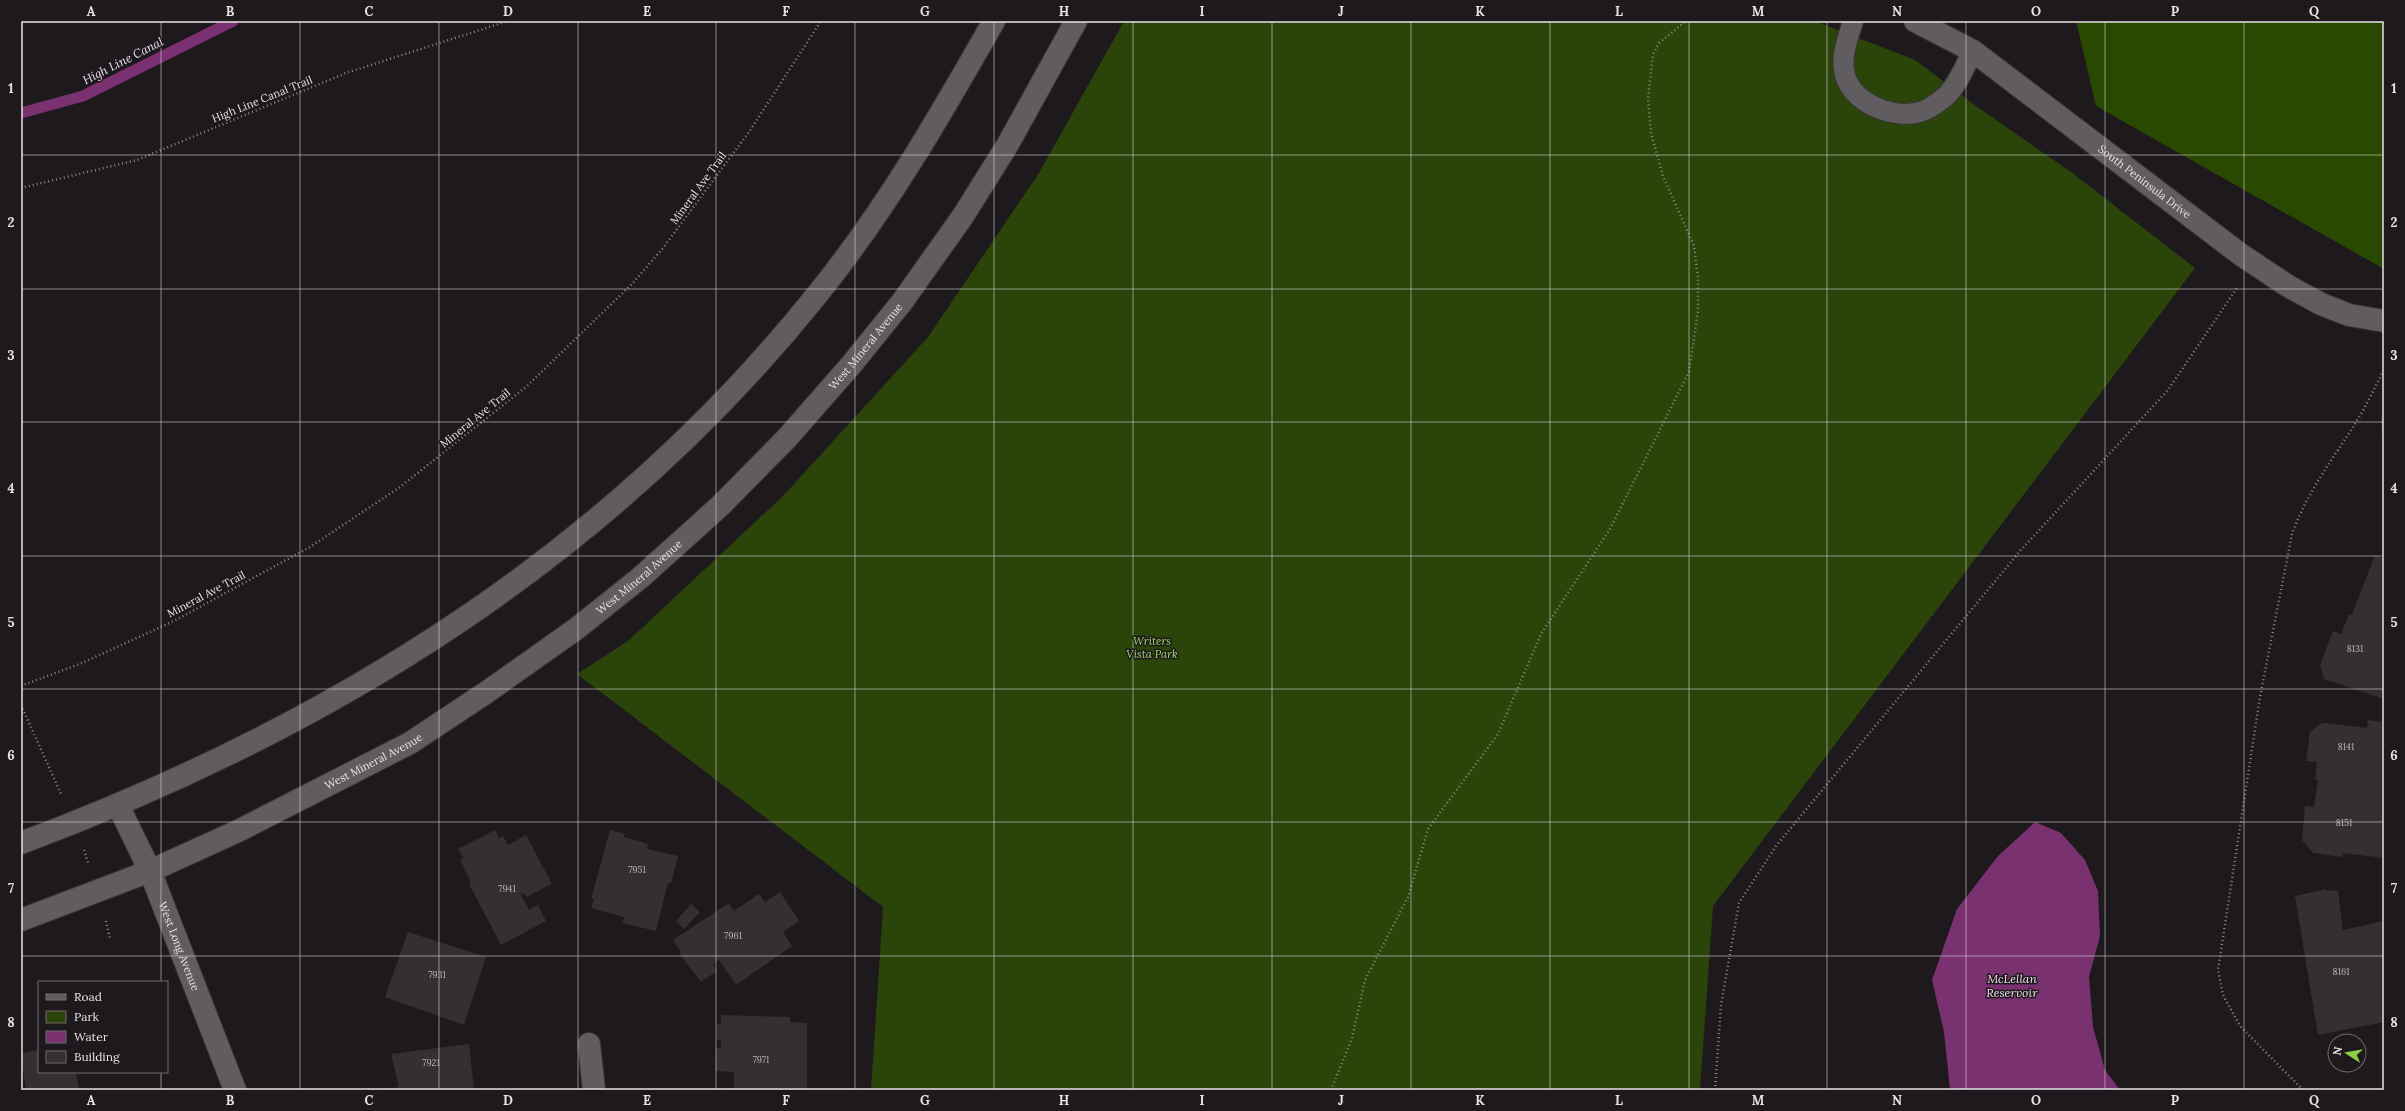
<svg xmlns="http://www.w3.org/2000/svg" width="2405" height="1111" font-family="Lora,serif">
	<rect width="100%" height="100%" fill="#1e191d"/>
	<path fill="#2a440a" d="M1124,21H1815L1915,60L1976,106L2071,172L2195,268L1713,906L1700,1090H871L883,907L577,674L628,641L783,496L928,337L1039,173Z"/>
	<path fill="#2a4900" d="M2076,21H2384V269L2096,106Z"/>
	<path fill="#79316f" d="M2035,822L2061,833L2085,860L2098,891L2100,936L2089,977L2093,1027L2105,1070L2120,1090H1950L1944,1032L1932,980L1957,909L1998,856Z"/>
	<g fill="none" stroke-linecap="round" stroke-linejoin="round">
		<path stroke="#79316f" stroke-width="11" d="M21,113L83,96L233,21"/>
	</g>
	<path fill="#342f33" d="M2384,415V442H2382L2381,417Z
		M2375,555L2384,559V699L2324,679L2320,665L2333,631L2341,634L2349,614L2352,615Z
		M2368,720L2384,722V858L2343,853V857L2313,853L2302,840L2305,806L2314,807L2318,780H2315L2317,762L2306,761L2310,732L2320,724L2326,723L2367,728Z
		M495,830L499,838L503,836L508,845L526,835L552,884L526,897L524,893L521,895L529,910L538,905L546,921L501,945L469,884L471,883L460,860L463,858L458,849Z
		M610,830L625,834L624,837L648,844L647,849L678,856L671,883H668L656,931L622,923L624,917L591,908L594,899H591Z
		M2326,889L2327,891L2338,890L2343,930L2384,921V1022L2318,1035L2295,896Z
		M780,892L799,921L783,932L792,946L736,985L719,960L713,964L717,971L701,982L679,953L681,952L673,940L729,903L734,911L759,894L765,902Z
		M691,904L700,912L684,929L676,921Z
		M408,932L486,957L464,1025L385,997Z
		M721,1015L790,1017V1022L807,1023V1090H734V1072L715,1071L716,1048H721V1040H717V1024H721Z
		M469,1044L474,1090H380L399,1087L391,1054Z
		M39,1050V1072H76L79,1090H26L21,1053Z"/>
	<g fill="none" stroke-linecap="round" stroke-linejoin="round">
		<defs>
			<path id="service" d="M1853,21C1848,39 1840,56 1845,75C1853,104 1893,119 1920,112C1930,109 1939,102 1946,96C1958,85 1965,65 1973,51"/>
			<g id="minor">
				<path id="s1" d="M1915,21L1973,51L2240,254L2288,286L2321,304L2349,315L2384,321"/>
				<path id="s2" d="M118,805L150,871L235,1090"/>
				<path d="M589,1044L594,1090"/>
			</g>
			<g id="secondary">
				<path d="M21,843C331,727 607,556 816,296C885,211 940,116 994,21"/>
				<path id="s3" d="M21,920L150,871L238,831L410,743L487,692L576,629L640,578L720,506L787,438L851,365L902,302L963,216L1008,144L1076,21"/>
			</g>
		</defs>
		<use href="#service" stroke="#393638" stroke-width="22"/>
		<use href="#minor" stroke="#393638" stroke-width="24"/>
		<use href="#secondary" stroke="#393638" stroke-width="24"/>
		<path stroke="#8b878a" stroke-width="2.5" stroke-dasharray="1 3" stroke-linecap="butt" d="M21,188L137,160L346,73L508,21
			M21,686L82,663L174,621L310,547L400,487L526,387L632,284L663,248L749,132L821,21
			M21,705L61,794
			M84,850L88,863
			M106,921L110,939
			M1331,1090L1352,1038L1365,980L1408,897L1428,829L1498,734L1541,634L1610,529L1689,372L1698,311V277L1694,246L1663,176L1651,133L1648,98L1653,55L1659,43L1686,21
			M1715,1090L1721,1005L1739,903L1776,846L2020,551L2168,390L2237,288
			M2303,1090L2240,1026L2223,995L2218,970L2260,697L2292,534C2308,489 2337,454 2361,414C2369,400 2376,385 2384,370"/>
		<use href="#service" stroke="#615c60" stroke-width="20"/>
		<use href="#minor" stroke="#615c60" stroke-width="22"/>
		<use href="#secondary" stroke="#615c60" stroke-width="22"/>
	</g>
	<path fill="none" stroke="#e6e3e5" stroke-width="1" stroke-opacity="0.55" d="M161,21V982M300,21V1090M439,21V1090M578,21V1090M716,21V1090M855,21V1090M994,21V1090M1133,21V1090M1272,21V1090M1411,21V1090M1550,21V1090M1689,21V1090M1827,21V1090M1966,21V1090M2105,21V1090M2244,21V1090M21,155H2384M21,289H2384M21,422H2384M21,556H2384M21,689H2384M21,822H2384M21,956H2384M161,1072V1090"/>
	<g text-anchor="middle" stroke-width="3" stroke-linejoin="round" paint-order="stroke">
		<g font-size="9" fill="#bab6b8">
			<text x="2355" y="652">8131</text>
			<text x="2346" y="750">8141</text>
			<text x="2344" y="826">8151</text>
			<text x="637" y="873">7951</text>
			<text x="507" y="892">7941</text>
			<text x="733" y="939">7961</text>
			<text x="2341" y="975">8161</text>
			<text x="437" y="978">7931</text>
			<text x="761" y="1063">7971</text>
			<text x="431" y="1066">7921</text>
		</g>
		<g font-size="11" fill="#e6e3e5" stroke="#1e191d">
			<text transform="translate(262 99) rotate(-22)" y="4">High Line Canal Trail</text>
			<text dy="4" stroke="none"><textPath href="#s1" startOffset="281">South Peninsula Drive</textPath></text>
			<text transform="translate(698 188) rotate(-54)" y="4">Mineral Ave Trail</text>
			<text dy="4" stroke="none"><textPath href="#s3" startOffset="1035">West Mineral Avenue</textPath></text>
			<text transform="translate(475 418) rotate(-39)" y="4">Mineral Ave Trail</text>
			<text dy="4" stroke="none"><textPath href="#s3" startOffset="711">West Mineral Avenue</textPath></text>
			<text transform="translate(206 594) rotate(-28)" y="4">Mineral Ave Trail</text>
			<text dy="4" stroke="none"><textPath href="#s3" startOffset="387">West Mineral Avenue</textPath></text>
			<text dy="4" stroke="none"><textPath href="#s2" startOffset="154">West Long Avenue</textPath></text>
		</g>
		<g font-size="11" font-style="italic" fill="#a0db68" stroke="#1e191d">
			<text x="1152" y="645">Writers<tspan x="1152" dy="13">Vista Park</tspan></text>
		</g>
		<g font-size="12" font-style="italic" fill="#f2ddee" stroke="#1e191d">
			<text transform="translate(123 61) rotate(-27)" y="4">High Line Canal</text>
			<text x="2012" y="983">McLellan<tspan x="2012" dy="14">Reservoir</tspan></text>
		</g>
	</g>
	<rect width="2405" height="1111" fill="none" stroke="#1e191d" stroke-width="44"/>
	<rect x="38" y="981" width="130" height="92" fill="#1e191d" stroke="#6e6a6d"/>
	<rect x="46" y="994" width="20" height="6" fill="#615c60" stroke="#6e6a6d"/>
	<text x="74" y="1001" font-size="12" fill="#e6e3e5">Road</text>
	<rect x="46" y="1011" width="20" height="12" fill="#2a440a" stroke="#6e6a6d"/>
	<text x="74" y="1021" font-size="12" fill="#e6e3e5">Park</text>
	<rect x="46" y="1031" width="20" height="12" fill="#79316f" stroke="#6e6a6d"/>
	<text x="74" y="1041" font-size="12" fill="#e6e3e5">Water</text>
	<rect x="46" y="1051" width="20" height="12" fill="#342f33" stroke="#6e6a6d"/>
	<text x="74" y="1061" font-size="12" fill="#e6e3e5">Building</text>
	<g transform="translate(2347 1053) rotate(282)"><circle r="19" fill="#1e191d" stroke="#6e6a6d"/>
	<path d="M0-3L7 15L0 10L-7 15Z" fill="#8cce45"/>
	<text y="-6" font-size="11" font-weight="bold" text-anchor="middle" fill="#e6e3e5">N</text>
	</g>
	<rect x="22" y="22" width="2361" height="1067" fill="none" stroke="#e6e3e5" stroke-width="1.5"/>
	<g font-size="13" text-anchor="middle" font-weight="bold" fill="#e6e3e5">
		<text x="91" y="16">A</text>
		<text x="230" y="16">B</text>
		<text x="369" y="16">C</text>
		<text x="508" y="16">D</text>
		<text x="647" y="16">E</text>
		<text x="786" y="16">F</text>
		<text x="925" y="16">G</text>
		<text x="1064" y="16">H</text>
		<text x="1202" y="16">I</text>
		<text x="1341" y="16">J</text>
		<text x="1480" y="16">K</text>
		<text x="1619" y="16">L</text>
		<text x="1758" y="16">M</text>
		<text x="1897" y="16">N</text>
		<text x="2036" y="16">O</text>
		<text x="2175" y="16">P</text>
		<text x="2314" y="16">Q</text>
		<text x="11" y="93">1</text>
		<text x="2394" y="93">1</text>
		<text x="11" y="227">2</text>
		<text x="2394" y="227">2</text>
		<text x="11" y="360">3</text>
		<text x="2394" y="360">3</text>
		<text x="11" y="493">4</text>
		<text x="2394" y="493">4</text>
		<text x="11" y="627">5</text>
		<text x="2394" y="627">5</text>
		<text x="11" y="760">6</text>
		<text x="2394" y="760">6</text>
		<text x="11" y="893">7</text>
		<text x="2394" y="893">7</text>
		<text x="11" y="1027">8</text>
		<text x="2394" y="1027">8</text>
		<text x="91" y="1105">A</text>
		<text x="230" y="1105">B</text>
		<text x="369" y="1105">C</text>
		<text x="508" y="1105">D</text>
		<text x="647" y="1105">E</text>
		<text x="786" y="1105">F</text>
		<text x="925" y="1105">G</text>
		<text x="1064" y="1105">H</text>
		<text x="1202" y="1105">I</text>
		<text x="1341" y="1105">J</text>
		<text x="1480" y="1105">K</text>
		<text x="1619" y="1105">L</text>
		<text x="1758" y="1105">M</text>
		<text x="1897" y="1105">N</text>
		<text x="2036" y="1105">O</text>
		<text x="2175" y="1105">P</text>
		<text x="2314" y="1105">Q</text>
	</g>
</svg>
